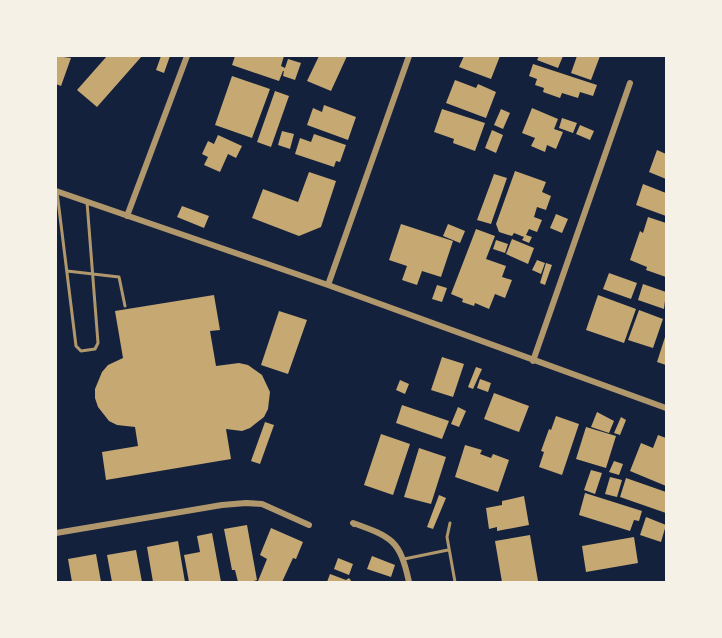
<svg xmlns="http://www.w3.org/2000/svg" width="722" height="638" font-family="'DejaVu Sans',sans-serif">
	<rect width="100%" height="100%" fill="#14213d"/>
	<path fill="#c6a872" d="M56,56L71,58L61,86L56,84Z
		M107,56H142L97,107L77,90Z
		M161,56H170L164,73L156,70Z
		M235,56H284L281,66L285,68L288,59L301,63L295,80L283,76L284,71H283L279,81L232,65Z
		M319,56H347L331,91L307,81Z
		M464,56H500L491,79L459,67Z
		M539,56H563L558,68L537,60Z
		M577,56H600L591,80L571,73Z
		M533,64L597,85L593,96L580,92L578,98L562,93L560,98L543,92L544,88L535,85L537,79L529,76Z
		M232,76L270,89L252,138L215,125Z
		M455,80L476,88L478,84L496,92L486,118L446,103Z
		M275,91L289,96L271,147L257,142Z
		M324,105L356,117L348,140L307,125L313,108L322,112Z
		M532,108L558,119L554,129L563,132L556,149L547,145L545,152L531,146L535,138L522,133Z
		M442,109L485,123L475,151L453,143L454,139L434,132Z
		M501,109L510,113L503,129L494,125Z
		M562,118L577,123L573,133L559,128Z
		M580,125L594,131L590,140L576,134Z
		M492,130L503,135L496,153L485,148Z
		M282,131L294,134L290,149L278,145Z
		M314,134L346,145L340,162L336,161L334,167L295,154L300,138L311,142Z
		M218,135L242,146L236,158L228,154L220,172L204,165L208,157L202,154L208,141L214,144Z
		M657,150L666,154V179L649,172Z
		M515,171L546,182L542,192L551,196L546,210L537,207L534,217L542,220L537,232L529,229L526,235L532,237L529,243L522,240L524,237L514,233L512,236L499,232L496,224Z
		M309,172L336,181L321,227L299,236L252,218L263,189L298,202Z
		M494,174L507,178L491,224L477,220Z
		M643,184L666,193V216L636,205Z
		M182,206L209,216L204,228L177,217Z
		M556,214L568,219L562,233L550,228Z
		M648,217L666,223V277L646,270L647,267L630,260L640,231L643,233Z
		M401,224L453,241L441,277L422,271L417,285L402,280L407,266L389,260Z
		M448,224L465,231L460,243L443,236Z
		M476,229L495,236L486,259L506,266L502,277L512,280L505,298L495,294L489,309L475,303L474,306L462,302L463,299L451,294Z
		M512,239L534,248L528,264L506,254Z
		M496,240L508,244L505,253L493,249Z
		M537,260L545,263L541,274L532,270Z
		M546,263L552,265L545,285L540,283Z
		M609,273L637,283L631,299L603,289Z
		M643,284L666,292L664,309L638,300Z
		M437,285L447,288L442,302L432,299Z
		M214,295L220,330L210,331L216,366L239,363L248,365L262,375L270,392L268,409L264,417L250,428L242,431L226,429L231,459L106,480L102,452L138,446L135,427L117,425L109,421L98,407L95,398V389L102,372L108,365L123,358L115,311Z
		M598,295L636,309L624,343L586,330Z
		M639,310L663,319L653,348L628,340Z
		M279,311L307,320L288,374L261,365Z
		M666,334V365L657,362Z
		M442,357L464,364L453,397L431,390Z
		M476,367L482,369L473,389L468,387Z
		M480,379L491,383L488,392L477,388Z
		M400,380L409,384L405,394L396,390Z
		M494,393L529,406L519,432L484,419Z
		M402,405L449,421L442,439L396,423Z
		M458,407L466,411L459,427L451,424Z
		M597,412L614,421L609,433L591,427Z
		M556,416L579,424L562,475L539,467L544,452L541,451L549,429L551,430Z
		M621,417L626,420L620,435L614,433Z
		M265,422L274,425L260,464L251,461Z
		M586,427L616,436L606,468L576,459Z
		M381,434L410,444L393,495L364,485Z
		M658,435L666,438V486L630,471L641,443L653,448Z
		M465,445L482,450L480,454L491,458L493,454L509,460L498,492L455,477Z
		M419,448L446,457L431,504L404,497Z
		M614,461L623,464L619,475L609,472Z
		M591,470L602,473L595,494L584,490Z
		M610,477L622,480L617,497L605,494Z
		M626,478L666,492V513L620,497Z
		M585,493L642,511L639,521L634,520L630,531L579,515Z
		M439,495L446,498L433,529L427,527Z
		M524,496L529,525L497,531V527L489,529L486,508L502,505V501Z
		M646,517L666,525L661,542L640,535Z
		M247,525L257,580L251,582H238L235,570H232L224,529Z
		M271,528L303,542L296,559L293,558L282,582L258,581L267,559L260,555Z
		M212,533L221,582H189L184,555L200,552L197,536Z
		M530,535L538,581L502,582L495,541Z
		M634,537L638,563L586,572L582,546Z
		M178,541L185,582H153L147,547Z
		M136,550L142,582H112L107,555Z
		M96,554L101,582H72L68,559Z
		M372,556L395,565L391,577L367,569Z
		M338,558L353,564L349,575L334,569Z
		M330,574L346,580L349,578L352,582H327Z"/>
	<g fill="none" stroke-linecap="round" stroke-linejoin="round">
		<path stroke="#b1986c" stroke-width="3" d="M57,192L76,346L81,351L95,349L98,343L87,202
			M67,271L119,277L125,306
			M450,523L447,537L455,582
			M404,559L448,550"/>
		<path stroke="#b1986c" stroke-width="6" d="M56,191L328,285L666,408
			M127,216L187,56
			M328,285L409,56
			M533,361L630,83
			M354,524L353,523C392,537 400,540 409,582
			M56,533L222,505L246,503L262,504L309,525"/>
	</g>
	<rect width="722" height="638" fill="none" stroke="#f6f1e7" stroke-width="114"/>
</svg>
